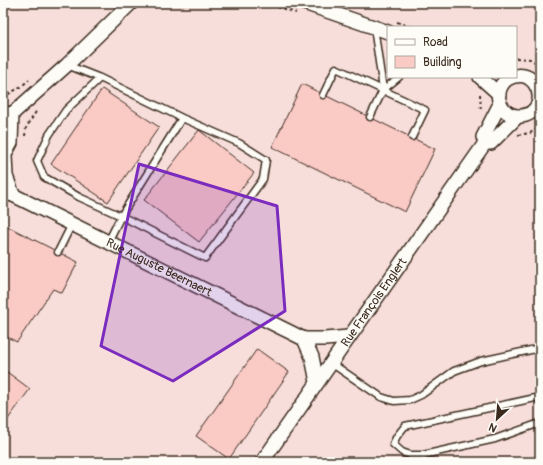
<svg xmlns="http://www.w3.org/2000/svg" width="543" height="465" font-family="Pangolin,sans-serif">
	<rect width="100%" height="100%" fill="#fcede8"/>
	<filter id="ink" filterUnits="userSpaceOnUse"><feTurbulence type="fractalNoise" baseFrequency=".025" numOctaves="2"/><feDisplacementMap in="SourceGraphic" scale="8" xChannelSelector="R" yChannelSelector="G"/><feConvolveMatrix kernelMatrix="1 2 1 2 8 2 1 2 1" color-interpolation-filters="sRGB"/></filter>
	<g filter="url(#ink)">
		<path fill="#f7deda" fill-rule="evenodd" d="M3,3H540V462H3ZM388,27H516V77H388Z"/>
		<path fill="#facac5" stroke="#3b2a1e" d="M302,84L435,149L405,212L272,147Z
			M102,89L159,127L108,202L51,164Z
			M199,130L254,173L199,242L144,200Z
			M3,224L78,262L62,293L53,289L17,342L3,335Z
			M257,349L289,372L229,459L196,436Z
			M3,369L30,389L3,426Z"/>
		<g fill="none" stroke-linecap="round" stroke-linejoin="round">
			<defs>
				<path id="service" d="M374,27L383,90L399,77
					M67,65L100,78L182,118L239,143L266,160L263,179L205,258L121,216L79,197L44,177L37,161L49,135L66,110L100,78
					M323,95L336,68L425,110L412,137
					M370,117L383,90
					M108,242L121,216L182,118
					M58,252L72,224
					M331,363L381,397L394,401L410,400L421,395L454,371L481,361L540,348
					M540,397L405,426L397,436L393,444L402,452L410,455H423L495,439L540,423"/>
				<g id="minor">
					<path d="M304,3L388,32"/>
					<path d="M480,77L499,94"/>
					<path d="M512,77C501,80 495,95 501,105C508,120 531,120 538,104C543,90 531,72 516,76"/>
					<path d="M500,104L483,137L485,143H491L518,116"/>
					<path d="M3,113L12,114L11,143L3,157"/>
					<path d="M12,114L67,65L131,3"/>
					<path d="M3,193L13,195L6,176L5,156"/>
					<path id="s1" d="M13,195L304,339"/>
					<path d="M317,382L312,357L304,339H325L349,337"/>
					<path id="s2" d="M262,462L485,143"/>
				</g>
			</defs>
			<use href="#service" stroke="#3b2a1e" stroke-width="9"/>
			<use href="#minor" stroke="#3b2a1e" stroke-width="16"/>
			<path stroke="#3b2a1e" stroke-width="2" stroke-dasharray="3 3" stroke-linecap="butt" d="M266,3L296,13
				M397,22L411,27
				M516,58L530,59L540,65
				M480,94L481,112
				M3,97L19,88L29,80
				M518,135L530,133L540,127
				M25,136L26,128L37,110"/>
			<use href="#service" stroke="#fdfcf7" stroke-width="6"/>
			<use href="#minor" stroke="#fdfcf7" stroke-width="13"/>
		</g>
	</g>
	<path fill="#7b2cbf" fill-opacity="0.2" stroke="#7b2cbf" stroke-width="3" stroke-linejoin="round" d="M139,164L277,206L285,311L173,381L101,346Z"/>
	<g text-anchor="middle" stroke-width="3" stroke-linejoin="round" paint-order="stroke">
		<g font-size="12" fill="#3b2a1e" stroke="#fdfcf7">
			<text dy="4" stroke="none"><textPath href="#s1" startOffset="163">Rue Auguste Beernaert</textPath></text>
			<text dy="4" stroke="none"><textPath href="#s2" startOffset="195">Rue François Englert</textPath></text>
		</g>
	</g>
	<rect width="543" height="465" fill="none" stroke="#fdfcf7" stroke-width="16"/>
	<rect x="8" y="8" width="527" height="449" fill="none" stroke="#3b2a1e" stroke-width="1.5" filter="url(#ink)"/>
	<rect x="387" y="26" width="130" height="52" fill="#fdfcf7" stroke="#afa8a0"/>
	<rect x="395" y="39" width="20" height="6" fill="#fdfcf7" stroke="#afa8a0"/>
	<text x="423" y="46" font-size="12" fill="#3b2a1e">Road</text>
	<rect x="395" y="56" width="20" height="12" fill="#facac5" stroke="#afa8a0"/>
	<text x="423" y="66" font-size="12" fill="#3b2a1e">Building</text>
	<g transform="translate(497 419) rotate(206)" stroke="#fdfcf7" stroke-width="3" paint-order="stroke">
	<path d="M0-3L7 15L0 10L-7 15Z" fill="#3b2a1e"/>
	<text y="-6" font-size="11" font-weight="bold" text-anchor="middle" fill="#3b2a1e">N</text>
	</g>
</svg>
